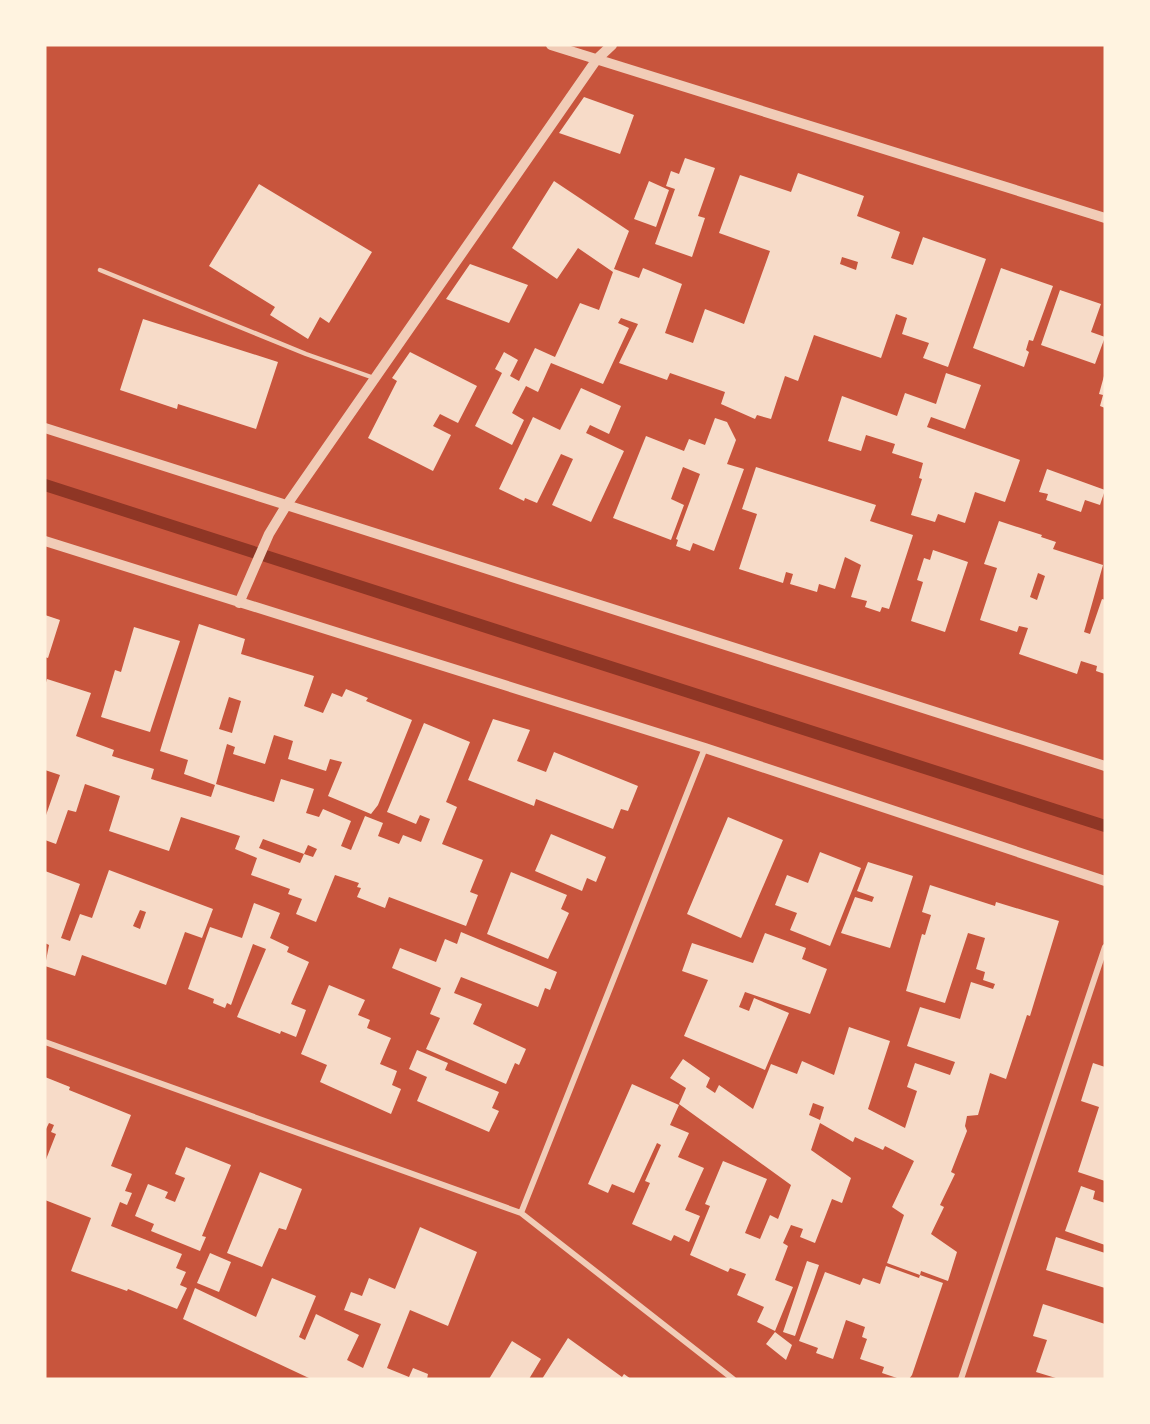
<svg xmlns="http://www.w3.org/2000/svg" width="1150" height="1424" font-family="'PT Serif',serif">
	<rect width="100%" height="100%" fill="#c8553d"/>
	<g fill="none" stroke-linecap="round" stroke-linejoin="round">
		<path stroke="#8f3625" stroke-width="12" d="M45,485L1105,826"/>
	</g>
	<path fill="#f7dbc8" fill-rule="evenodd" d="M584,97L634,115L620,154L559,133Z
		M685,158L715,168L698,216L705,218L692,257L655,244L675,189L666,186L671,171L679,174Z
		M798,173L864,196L857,216L900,232L891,258L913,265L923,237L986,259L948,367L923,358L929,343L902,334L907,318L896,314L881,358L814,335L798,381L785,376L771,419L757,415L755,419L721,404L725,392L670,373L667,380L619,363L638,324L621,318L618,323L629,328L603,384L551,363L538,392L526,386L512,413L524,420L512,445L475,426L502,373L495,369L504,352L518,360L510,376L519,381L535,348L555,357L580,303L599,310L613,272L578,248L557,279L512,248L554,181L629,231L614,269L639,278L643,268L682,284L665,333L693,343L705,309L744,324L770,251L719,233L740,175L791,192ZM842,257L858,262L856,270L840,264Z
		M649,181L669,190L656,227L634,219Z
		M259,184L372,252L329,323L320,317L308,339L270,315L275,307L209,266Z
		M470,264L528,285L509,323L446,299Z
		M1001,268L1053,286L1033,341L1029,340L1026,350L1029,352L1024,367L973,348Z
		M1060,290L1101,304L1091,332L1105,337L1095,364L1041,345Z
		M143,319L278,362L256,429L178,404L177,409L120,390Z
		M410,352L477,386L458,423L440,414L433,426L451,435L433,471L368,438L397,381L392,378Z
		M946,373L981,385L965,429L931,417L927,427L1020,460L1005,502L975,492L965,523L938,514L935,522L911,515L922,479L919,478L923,463L892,453L895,444L866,435L861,451L828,441L842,396L897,416L905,393L936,404Z
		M1104,376H1105V408L1100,406L1103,395L1099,394Z
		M581,388L621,406L609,434L590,425L586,433L624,451L591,522L552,505L573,459L561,454L537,503L525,498L524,501L499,489L533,417L560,430Z
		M715,418L727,422L736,440L727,464L744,469L714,551L693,543L690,551L676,546L678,540L676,539L700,474L683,467L671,499L684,505L671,540L613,518L646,436L684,451L689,439L705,445Z
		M756,467L876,505L870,521L913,535L889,609L882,607L880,612L865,607L867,601L851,597L861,565L845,557L835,589L819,584L817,592L790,584L793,574L786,572L783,583L739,569L757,514L742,509Z
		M1047,469L1105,490L1100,505L1085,500L1081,512L1046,500L1048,494L1039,492Z
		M999,521L1042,535L1041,537L1056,542L1053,549L1103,565L1084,632L1090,634L1102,599L1105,600V674L1096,671L1097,666L1081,661L1077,674L1019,654L1028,628L1019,626L1017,632L980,620L997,568L984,564ZM1038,573L1045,576L1037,600L1030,597Z
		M933,550L968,562L945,632L911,621L923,582L917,580L924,558L930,560Z
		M45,615L60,620L48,658L45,657Z
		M199,624L245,639L241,654L314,676L304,706L323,713L332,693L342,697L346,689L368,698L366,701L412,720L378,805L371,814L328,796L342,762L330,759L326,771L288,759L293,741L274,735L265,764L233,754L235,747L227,744L216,784L274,802L281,779L314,789L306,813L319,817L323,809L351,821L341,846L351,850L365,816L383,823L378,836L399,844L403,835L421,842L430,819L420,815L416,824L387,812L424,723L470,742L446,802L457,807L442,844L483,860L470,892L478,895L466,926L389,897L385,908L357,897L361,888L357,887L359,883L335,875L316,922L296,914L302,899L288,894L290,889L251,875L257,858L235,849L240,836L181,817L169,851L109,831L120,796L85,784L76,812L68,810L56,844L45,840V818L60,775L45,770V686L47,679L91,693L76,736L114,750L112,756L154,769L151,779L211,797L215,785L184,774L188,760L160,751ZM229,697L241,701L232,733L219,729ZM263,839L304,854L308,845L317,849L313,857L304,854L300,863L259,848Z
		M134,627L180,641L150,732L101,717L115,670L121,672Z
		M493,719L530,730L517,761L546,772L554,752L638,786L628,811L621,809L613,829L536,799L534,806L468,780Z
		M728,817L783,840L741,938L687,914Z
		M551,834L606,857L596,882L587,878L582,891L535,871Z
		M820,852L861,868L830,946L790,930L797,913L775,905L787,875L808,883Z
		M868,862L913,876L890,948L841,933L855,897L872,902L874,897L857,891Z
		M109,870L213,909L202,938L185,932L166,985L82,955L75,976L45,966L49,945L45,943V871L80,884L61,938L70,941L80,914L92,918ZM140,910L146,912L140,929L133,926Z
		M511,872L567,895L561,909L569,913L548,959L487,934Z
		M930,885L995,906L996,902L1059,921L1030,1016L1027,1015L1006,1079L990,1073L978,1115L967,1116L965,1126L967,1131L951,1172L955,1174L940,1205L944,1207L931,1234L957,1252L948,1281L921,1271L920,1275L943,1283L912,1375L909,1379H900L882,1373L884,1367L860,1359L867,1339L862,1337L865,1327L846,1320L833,1359L816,1353L818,1348L799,1341L825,1272L860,1285L863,1278L880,1284L886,1266L919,1278L920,1275L887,1263L904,1215L892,1207L914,1161L885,1146L883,1150L855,1137L853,1142L820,1123L811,1150L851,1178L842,1203L832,1199L815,1243L800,1237L803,1229L791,1225L783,1243L788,1246L775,1280L793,1287L775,1331L757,1322L764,1307L737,1295L746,1274L730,1268L728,1272L690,1255L710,1206L705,1204L723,1161L767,1179L745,1233L760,1239L770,1215L778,1219L791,1185L679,1104L686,1088L670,1078L683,1059L710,1078L706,1087L715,1093L719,1085L753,1109L771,1064L797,1074L802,1061L834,1075L849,1027L890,1041L868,1109L905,1128L917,1091L907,1087L915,1063L950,1075L955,1062L907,1046L920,1007L960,1019L971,982L993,989L995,984L983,980L985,972L976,969L985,938L968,933L945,1003L906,991L922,934L925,935L931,915L922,912ZM813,1103L824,1107L820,1120L809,1115Z
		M254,903L280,913L270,938L289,947L287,952L309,962L291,1004L306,1010L296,1037L281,1031L280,1034L237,1017L266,949L253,944L231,1005L227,1003L225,1008L213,1003L214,999L188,989L210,927L242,938Z
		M461,932L557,972L550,990L545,988L538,1007L461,977L454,993L482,1004L473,1024L526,1049L519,1065L515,1063L506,1084L426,1049L440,1018L430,1014L441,988L392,968L400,948L436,962L445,939L457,944Z
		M765,933L806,948L802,959L827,969L810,1014L745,992L739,1007L749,1011L754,998L789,1013L765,1070L684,1036L708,980L682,971L692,943L753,963Z
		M329,985L365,1000L358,1015L370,1020L367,1028L391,1038L380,1064L397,1071L392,1085L401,1089L391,1114L320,1082L327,1065L301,1054Z
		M417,1050L448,1063L445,1070L499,1092L492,1108L499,1111L489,1132L417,1101L427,1077L409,1069Z
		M1093,1063L1105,1067V1181L1078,1172L1099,1107L1081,1101Z
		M45,1077L70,1087L69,1090L131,1115L111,1166L132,1174L125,1191L132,1193L127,1205L120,1202L111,1226L182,1254L176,1268L186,1272L180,1285L187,1288L177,1309L128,1289L127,1291L71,1271L91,1218L45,1200V1162L56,1134L51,1132L54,1125L49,1123L45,1131Z
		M632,1084L679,1105L670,1125L689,1133L678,1157L704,1168L685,1210L700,1216L689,1242L674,1235L671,1241L632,1224L650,1183L645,1181L661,1145L657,1143L634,1193L612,1184L608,1193L588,1184Z
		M186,1147L231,1165L202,1236L206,1237L200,1251L151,1231L154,1224L135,1216L148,1184L168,1192L165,1198L175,1202L185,1178L175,1174Z
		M260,1172L302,1189L286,1230L279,1228L262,1267L227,1253Z
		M1081,1186L1095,1191L1093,1199L1105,1203V1245L1065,1231Z
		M420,1227L477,1252L448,1326L410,1310L387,1368L409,1377L413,1368L428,1374L427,1379H311L183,1319L195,1288L256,1317L272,1278L316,1296L299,1337L305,1340L316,1314L359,1335L347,1360L363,1368L381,1324L344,1310L351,1292L362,1296L369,1278L395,1289Z
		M1056,1237L1105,1253V1288L1046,1270Z
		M210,1253L231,1262L219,1292L197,1283Z
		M807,1261L819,1265L795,1336L783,1332Z
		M1043,1304L1105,1324L1104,1379H1059L1036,1372L1047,1340L1033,1336Z
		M775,1332L792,1345L786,1360L766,1344Z
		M568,1338L622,1377L624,1374L631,1379H542Z
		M512,1341L541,1359L529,1379H489Z"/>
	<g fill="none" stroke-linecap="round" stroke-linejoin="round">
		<path stroke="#f1ccb7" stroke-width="4.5" d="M100,270L306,354L374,378"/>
		<path stroke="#f1ccb7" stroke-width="6" d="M45,1042L521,1213L733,1379
			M521,1213L705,748
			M961,1379L1105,947"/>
		<path stroke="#f1ccb7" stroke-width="10" d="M551,45L1105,218
			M45,428L1105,766
			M45,541L705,748L1105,881
			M239,603L269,534L286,506L597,59L612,45"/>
	</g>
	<rect width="1150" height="1424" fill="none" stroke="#fff3e0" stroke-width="93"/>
</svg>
